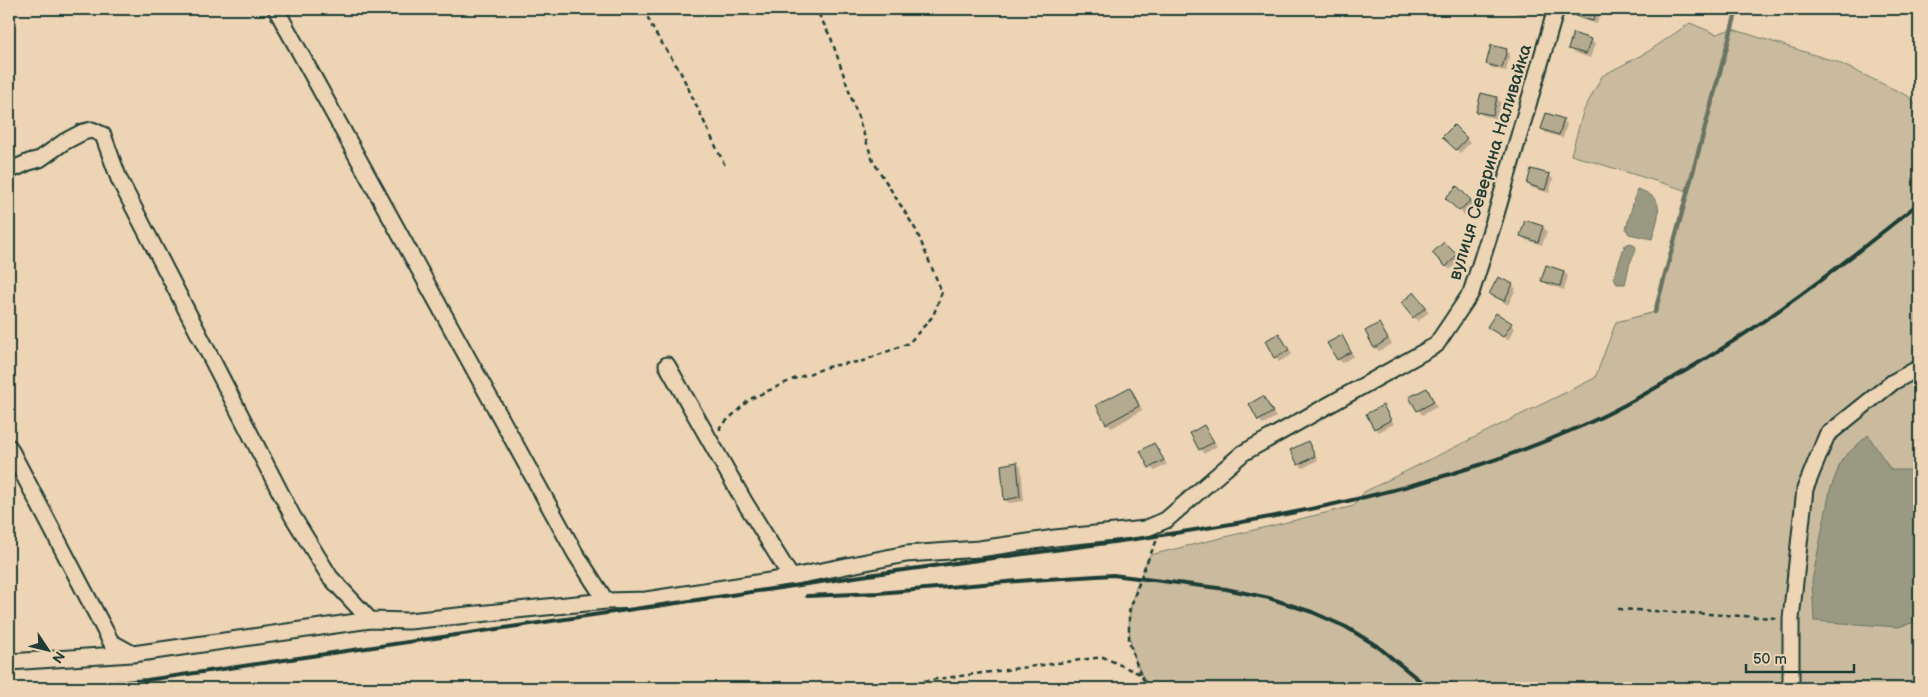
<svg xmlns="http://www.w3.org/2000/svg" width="1928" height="697" font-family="'Balsamiq Sans',sans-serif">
	<rect width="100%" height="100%" fill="#ecd4b4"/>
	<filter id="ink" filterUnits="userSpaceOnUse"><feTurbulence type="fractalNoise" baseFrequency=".02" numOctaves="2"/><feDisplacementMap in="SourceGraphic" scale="10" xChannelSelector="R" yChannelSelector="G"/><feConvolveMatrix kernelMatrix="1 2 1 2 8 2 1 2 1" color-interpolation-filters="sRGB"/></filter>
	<g filter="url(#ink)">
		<path fill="#cabb9f" stroke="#747c6a" d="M1690,23L1716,34L1732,29L1837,62L1908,96L1919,108V688H1149C1120,639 1125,605 1150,555L1354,506L1364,492L1595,378L1616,322L1655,312L1688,191L1571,155L1583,112L1602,76L1649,51Z"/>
		<path fill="#9a9982" stroke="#697463" d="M1637,189C1667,198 1659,214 1652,239L1629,234L1626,229Z
			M1631,243L1636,247C1635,258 1630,259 1629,267C1627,273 1627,278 1625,284H1617L1614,277L1625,245Z
			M1868,435L1891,470H1919V621L1898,627L1814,621L1812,581L1830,490L1842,459Z"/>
		<path fill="#0003" d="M1508,9H1528L1526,16L1511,12Z
			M1578,9H1599L1601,11L1597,24L1580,19L1576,15Z
			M1590,40L1595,44L1590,58L1573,52L1569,48Z
			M1506,50L1510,54L1506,71L1492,68L1487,64Z
			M1496,98L1501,102L1496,119L1482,115L1478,111Z
			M1563,120L1567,124L1563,138L1546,133L1542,129Z
			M1454,127L1470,143L1460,153L1444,137Z
			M1549,175L1553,179L1549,193L1532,188L1528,184Z
			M1457,188L1474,204L1464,215L1447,198Z
			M1526,222L1543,227L1547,231L1542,245L1526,240L1522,236Z
			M1444,243L1460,260L1450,270L1434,253Z
			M1564,272L1568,276L1564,290L1547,284L1543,280Z
			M1512,285L1516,289L1508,305L1491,294Z
			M1418,298L1429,312L1418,321L1414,317Z
			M1496,315L1515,328L1508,340L1489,327Z
			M1379,324L1392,344L1379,351L1375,347Z
			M1279,335L1292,354L1279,362L1266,342Z
			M1341,337L1354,356L1342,363L1338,359Z
			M1130,388L1134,392L1142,410L1112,428L1108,424L1098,405Z
			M1426,389L1437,407L1422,415L1411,397Z
			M1263,397L1276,417L1263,424L1259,420Z
			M1383,407L1394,424L1379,432L1375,428Z
			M1204,427L1217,446L1204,454L1191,434Z
			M1307,443L1318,460L1303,468L1299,464Z
			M1154,445L1167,464L1155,471L1150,467Z
			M1017,463L1021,467L1024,501L1009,503L1005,499Z"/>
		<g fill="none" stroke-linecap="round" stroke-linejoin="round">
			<path stroke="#697463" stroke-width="4.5" d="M1655,312L1737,9"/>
		</g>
		<path fill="#b3aa90" stroke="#1f3d34" d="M1577,9H1597L1593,21L1575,16Z
			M1573,33L1591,39L1586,54L1568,49Z
			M1491,45L1507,49L1502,68L1486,64Z
			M1481,93L1497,97L1493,115L1476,112Z
			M1546,113L1564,119L1559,135L1541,129Z
			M1454,125L1467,138L1456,150L1442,137Z
			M1531,169L1550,174L1545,190L1527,184Z
			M1457,186L1471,200L1459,211L1445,198Z
			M1525,220L1543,226L1538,242L1520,236Z
			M1444,242L1457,255L1446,267L1432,253Z
			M1546,265L1564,271L1560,286L1541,281Z
			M1498,277L1513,284L1504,301L1489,294Z
			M1414,292L1426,307L1413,318L1401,303Z
			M1496,313L1512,323L1503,337L1487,327Z
			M1379,323L1388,339L1374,348L1365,331Z
			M1279,333L1289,350L1274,358L1265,341Z
			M1342,335L1351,352L1337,360L1327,343Z
			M1130,387L1139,406L1106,424L1096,405Z
			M1427,388L1434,402L1417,411L1409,397Z
			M1263,396L1273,412L1258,421L1249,404Z
			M1383,405L1391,420L1374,429L1366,414Z
			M1204,425L1214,442L1199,450L1190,433Z
			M1308,441L1315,456L1298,465L1290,450Z
			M1154,443L1164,460L1149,468L1140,451Z
			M1017,462L1020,497L1004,500L1001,465Z"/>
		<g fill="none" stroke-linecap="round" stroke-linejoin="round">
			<defs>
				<path id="minor" d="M276,9L575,553L606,601L646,600L782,579L906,554L979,549L1055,538L1145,529L1166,520L1243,453L1436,345L1471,293L1494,221L1556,9
					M9,171L29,162L40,159L64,142L83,132L92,130L103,135L119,179L293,517L330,577L370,620
					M667,365L744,501L791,577
					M9,447L111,642L133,654L370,620L409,621L606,601
					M9,662L132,654
					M1791,688V619L1805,489L1827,435L1893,382L1919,368"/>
			</defs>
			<use href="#minor" stroke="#1f3d34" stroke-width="19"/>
			<path stroke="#1f3d34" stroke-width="2.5" stroke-dasharray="5 4" stroke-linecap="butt" d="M644,9L654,31L680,71L726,168
				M720,430V427L750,399L794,379L831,366L863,361L909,343L933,316L942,292L916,230L873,161L831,38L816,9
				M1618,609L1777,618
				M1140,674L1129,642V612L1145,566L1157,540
				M870,688L1103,657L1140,674L1149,688"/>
			<use href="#minor" stroke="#ecd4b4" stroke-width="15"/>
			<path stroke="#1f3d34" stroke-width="4" d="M807,596L878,593L1031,580L1113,575L1226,589L1269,598L1312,612L1346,627L1377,646L1429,688
				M57,688L147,680C395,644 642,606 889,572C1121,539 1367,521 1584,425C1607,415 1629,403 1650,391C1697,365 1742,337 1785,306C1831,274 1875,238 1919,203"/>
		</g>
	</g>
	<g text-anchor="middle" stroke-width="4.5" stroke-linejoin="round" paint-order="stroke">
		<g font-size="18" fill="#1f3d34" stroke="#ecd4b4">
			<text transform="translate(1490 162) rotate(-73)" y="6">вулиця Северина Наливайка</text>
		</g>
	</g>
	<rect width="1928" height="697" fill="none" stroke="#ecd4b4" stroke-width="30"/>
	<rect x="15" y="15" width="1898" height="667" fill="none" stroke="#1f3d34" stroke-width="2" filter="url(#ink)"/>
	<g transform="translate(48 650) rotate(125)" stroke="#ecd4b4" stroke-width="4" paint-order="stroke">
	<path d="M0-4L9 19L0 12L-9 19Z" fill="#1f3d34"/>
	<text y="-8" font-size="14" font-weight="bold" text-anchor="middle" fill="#1f3d34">N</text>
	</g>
	<path d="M1746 664v8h108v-8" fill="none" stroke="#1f3d34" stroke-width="2.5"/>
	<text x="1753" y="664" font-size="15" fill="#1f3d34" stroke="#ecd4b4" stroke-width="4" paint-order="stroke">50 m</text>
</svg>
